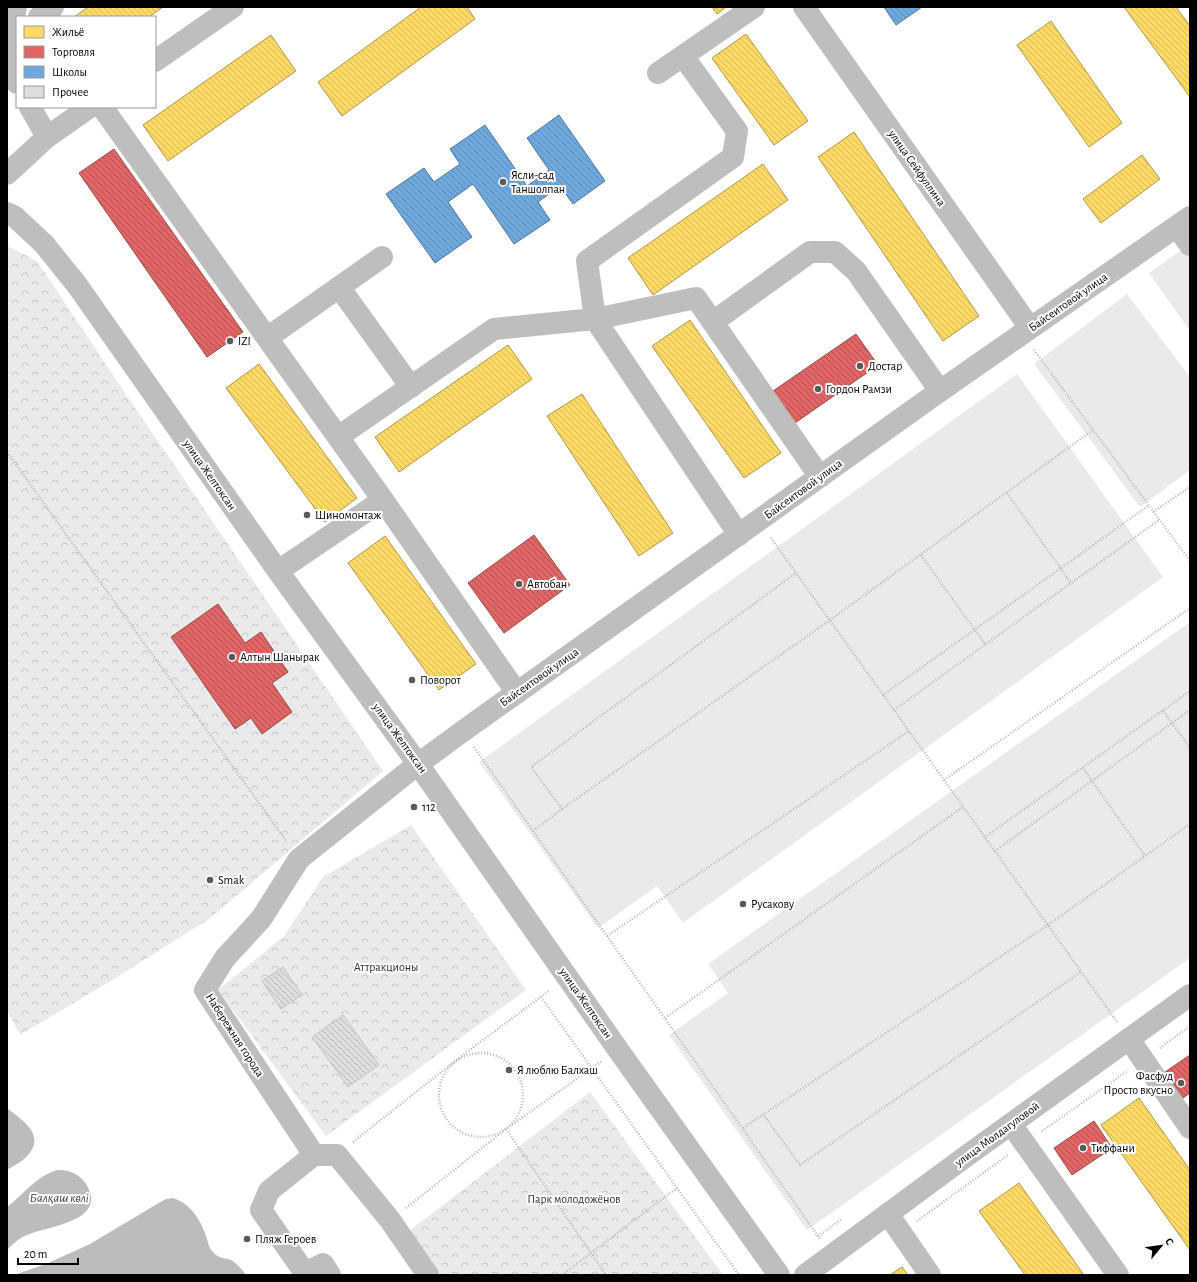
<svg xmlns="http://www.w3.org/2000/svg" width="1197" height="1282" font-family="'Alegreya Sans',sans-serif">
	<defs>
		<pattern id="forest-crowns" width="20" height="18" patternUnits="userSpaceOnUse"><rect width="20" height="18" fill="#eaeaea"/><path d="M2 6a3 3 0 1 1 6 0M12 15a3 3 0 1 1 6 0" fill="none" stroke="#c7c7c7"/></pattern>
		<pattern id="homes-back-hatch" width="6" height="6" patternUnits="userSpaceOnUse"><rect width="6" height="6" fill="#ffd966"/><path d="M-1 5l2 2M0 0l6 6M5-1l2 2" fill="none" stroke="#d9b857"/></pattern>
		<pattern id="shops-back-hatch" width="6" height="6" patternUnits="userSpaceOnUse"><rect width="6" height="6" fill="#e06666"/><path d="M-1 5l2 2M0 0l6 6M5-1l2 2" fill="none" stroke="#b35252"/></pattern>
		<pattern id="schools-back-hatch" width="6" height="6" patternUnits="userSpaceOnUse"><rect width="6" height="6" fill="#6fa8dc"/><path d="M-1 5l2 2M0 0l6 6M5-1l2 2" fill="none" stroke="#5e8fbb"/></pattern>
		<pattern id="building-back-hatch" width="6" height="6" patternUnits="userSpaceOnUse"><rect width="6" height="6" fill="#ddd"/><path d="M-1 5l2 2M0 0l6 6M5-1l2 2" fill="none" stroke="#bcbcbc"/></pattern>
	</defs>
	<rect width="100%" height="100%" fill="#fff"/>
	<path fill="#eaeaea" d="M1190,244V331L1149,273Z
		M1127,294L1190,377V470L1140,507L1034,364Z
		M1017,374L1163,577L683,923L657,886L598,928L479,762Z
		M1190,622V958L807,1230L669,1035L728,993L708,964Z"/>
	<path fill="url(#forest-crowns)" d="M7,246L37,261L123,390L383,771L209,919L114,979L20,1035L7,1010Z
		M411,825L526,990L326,1136L218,990L284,936L323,877Z
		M590,1092L723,1275H437L408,1232Z"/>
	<path fill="#bcbcbc" d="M7,1108C22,1120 47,1135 27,1156C22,1162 13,1166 7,1170Z
		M58,1170C69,1170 76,1173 83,1180C87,1184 90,1191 91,1197C94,1223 44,1227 27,1235C19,1238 13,1244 7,1250V1207C24,1194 37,1175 58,1170Z
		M173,1198C191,1204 200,1219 206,1236C208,1242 209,1249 214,1253C218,1258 225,1258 231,1260C237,1264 242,1269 246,1275H14L46,1264L90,1244L157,1204L166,1199Z"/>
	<path fill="url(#homes-back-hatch)" stroke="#b29847" d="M88,7H163L149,17H74Z
		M421,7H467L475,19L342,116L318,82Z
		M712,7H726L717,14Z
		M1124,7H1176L1190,26V97Z
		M1051,21L1122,123L1089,147L1017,45Z
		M746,34L808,121L774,145L712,58Z
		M271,35L296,71L168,161L143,125Z
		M854,132L979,316L943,341L818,157Z
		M1142,155L1160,179L1101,223L1083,199Z
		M763,164L788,200L653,295L628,258Z
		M690,320L781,453L744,478L652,346Z
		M508,345L532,379L399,472L375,437Z
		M259,364L357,498L325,522L226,388Z
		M582,394L673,533L639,556L547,416Z
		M385,536L476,664L439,690L348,563Z
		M1139,1098L1190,1170V1250L1101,1125Z
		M1019,1183L1084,1275H1025L979,1211Z
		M902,1267L908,1275H890Z"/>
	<path fill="url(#shops-back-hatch)" stroke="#9d4747" d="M114,149L243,332L207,357L79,173Z
		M856,334L878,365L795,423L773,391Z
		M534,535L570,585L504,633L468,583Z
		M218,604L245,643L261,632L288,672L272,683L292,712L262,734L251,718L235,729L171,637Z
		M1190,1055V1093L1183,1098L1165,1072Z
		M1094,1121L1112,1148L1072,1175L1054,1148Z"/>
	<path fill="url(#schools-back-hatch)" stroke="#4e769a" d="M884,7H922L896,25Z
		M559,115L605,181L573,204L560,186L538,202L550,220L514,244L473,184L448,202L472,237L435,263L386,194L424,168L434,182L460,164L450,149L485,125L527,186L549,170L527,138Z"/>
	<path fill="url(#building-back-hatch)" stroke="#c5c5c5" d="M283,967L302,995L281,1009L262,981Z
		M343,1015L379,1065L348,1087L312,1037Z"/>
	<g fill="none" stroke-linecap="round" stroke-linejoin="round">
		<path stroke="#b8b8b8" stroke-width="2.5" stroke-dasharray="1 2" stroke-linecap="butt" d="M1034,350L1190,561
			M7,452L287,842
			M1007,493L1071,583
			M1153,512L1190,487
			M771,538L1117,1022
			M921,555L985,644
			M883,695L1148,506
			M894,710L1159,520
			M1163,711L1190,748
			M474,747L820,1239
			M1083,768L1145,856
			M944,780L1190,608
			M562,809L830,620L1093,430
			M533,831L562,809L531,767L796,573
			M985,837L1190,691
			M995,851L1190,710
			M607,936L909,731
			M541,997L739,1275
			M665,1018L963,807
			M1160,1048L1190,1026
			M439 1095a42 42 0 1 1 84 0a42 42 0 1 1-84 0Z
			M763,1114L800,1165L1081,972
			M743,1128L1048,925L1190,824
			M506,1129L606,1275
			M1042,1131L1126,1072
			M353,1142L455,1061L550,990
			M406,1208L506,1129L602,1061
			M917,1221L1008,1155
			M818,1236L842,1219
			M562,1275L677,1188"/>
		<path stroke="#bebebe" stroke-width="22" d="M804,7L1030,328
			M39,17L53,7
			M17,33L9,38L10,70L17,83
			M9,38L16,7
			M683,56L737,131L733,157L587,261L595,319L696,298L820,477
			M155,61L233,7
			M658,73L754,7
			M30,107L47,137
			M102,107L383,500L278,571
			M7,174L47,137L90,107
			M7,213L14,216L44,244L77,285L278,571L418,764L619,1051L779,1275
			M1177,227L1190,245
			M339,287L411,387
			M713,322L810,252H835L856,271L940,391
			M267,338L382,257
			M338,437L494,329L595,319L739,535
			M383,500L517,693
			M1129,1039L1190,1128
			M1011,1124L1118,1275
			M314,1155L205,990L225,958L261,919L299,859L418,764L463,731L940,391L1190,217
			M888,1214L930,1275
			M330,1275L323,1264L305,1273L261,1210L269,1191L314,1155H337L390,1220L428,1275
			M805,1275L965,1157L1190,995"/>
	</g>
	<g fill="#595959" stroke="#fff" stroke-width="1.5">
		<circle cx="503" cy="182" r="4"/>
		<circle cx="230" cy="341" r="4"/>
		<circle cx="860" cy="366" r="4"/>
		<circle cx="818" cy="389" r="4"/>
		<circle cx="307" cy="515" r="4"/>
		<circle cx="519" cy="584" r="4"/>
		<circle cx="232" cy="657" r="4"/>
		<circle cx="412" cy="680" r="4"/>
		<circle cx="414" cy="807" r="4"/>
		<circle cx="210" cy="880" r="4"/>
		<circle cx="743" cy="904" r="4"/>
		<circle cx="509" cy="1070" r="4"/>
		<circle cx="1181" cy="1083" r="4"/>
		<circle cx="1083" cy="1148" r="4"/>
		<circle cx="247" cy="1239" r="4"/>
	</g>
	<g text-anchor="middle" stroke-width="4" stroke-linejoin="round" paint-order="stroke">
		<g font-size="12" fill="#000" stroke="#fff">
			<text transform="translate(917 168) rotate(55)" y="4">улица Сейфуллина</text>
			<text transform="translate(1068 302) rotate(-35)" y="4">Байсеитовой улица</text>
			<text transform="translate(210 475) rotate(55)" y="4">улица Желтоксан</text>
			<text transform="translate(803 489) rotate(-36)" y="4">Байсеитовой улица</text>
			<text transform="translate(539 677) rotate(-35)" y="4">Байсеитовой улица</text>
			<text transform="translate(400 738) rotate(54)" y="4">улица Желтоксан</text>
			<text transform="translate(586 1003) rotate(55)" y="4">улица Желтоксан</text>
			<text transform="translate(235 1035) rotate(57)" y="4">Набережная города</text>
			<text transform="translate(997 1134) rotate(-36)" y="4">улица Молдагуловой</text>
		</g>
		<g font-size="12" fill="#000" stroke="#fff" text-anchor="start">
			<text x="511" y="179">Ясли-сад<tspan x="511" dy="14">Таншолпан</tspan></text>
			<text x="238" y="345">IZI</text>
			<text x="868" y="370">Достар</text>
			<text x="826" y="393">Гордон Рамзи</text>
			<text x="315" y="519">Шиномонтаж</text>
			<text x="527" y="588">Автобан</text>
			<text x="240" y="661">Алтын Шанырак</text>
			<text x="420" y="684">Поворот</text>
			<text x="422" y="811">112</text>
			<text x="218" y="884">Smak</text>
			<text x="751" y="908">Русакову</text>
			<text x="517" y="1074">Я люблю Балхаш</text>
			<text x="1173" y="1080" text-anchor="end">Фасфуд<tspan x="1173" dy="14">Просто вкусно</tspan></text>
			<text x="1091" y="1152">Тиффани</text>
			<text x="255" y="1243">Пляж Героев</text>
		</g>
		<g font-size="12" fill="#303030" stroke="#fff">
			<text x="386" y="971">Аттракционы</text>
			<text x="574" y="1203">Парк молодожёнов</text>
		</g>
		<g font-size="13" font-style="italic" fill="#414141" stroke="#fff">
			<text x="59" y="1202">Балқаш көлі</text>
		</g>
	</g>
	<rect width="1197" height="1282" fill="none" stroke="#000000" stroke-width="16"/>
	<rect x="16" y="16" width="140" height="92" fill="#ffffff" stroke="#999999"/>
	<rect x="24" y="26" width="20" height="12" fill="#ffd966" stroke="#999999"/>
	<text x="52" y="36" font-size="12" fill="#000000">Жильё</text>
	<rect x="24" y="46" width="20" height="12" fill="#e06666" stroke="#999999"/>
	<text x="52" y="56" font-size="12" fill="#000000">Торговля</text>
	<rect x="24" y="66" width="20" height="12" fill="#6fa8dc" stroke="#999999"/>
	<text x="52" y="76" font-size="12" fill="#000000">Школы</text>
	<rect x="24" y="86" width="20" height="12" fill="#dddddd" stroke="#999999"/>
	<text x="52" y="96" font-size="12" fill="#000000">Прочее</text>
	<g transform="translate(1161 1246) rotate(61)" stroke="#ffffff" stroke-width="3" paint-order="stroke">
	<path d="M0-3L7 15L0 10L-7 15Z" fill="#000000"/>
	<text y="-6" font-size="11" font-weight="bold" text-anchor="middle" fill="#000000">С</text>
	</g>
	<path d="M18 1258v6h60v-6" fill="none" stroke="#000000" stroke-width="2"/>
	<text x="24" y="1258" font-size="12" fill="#000000" stroke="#ffffff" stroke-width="3" paint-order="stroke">20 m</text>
</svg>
